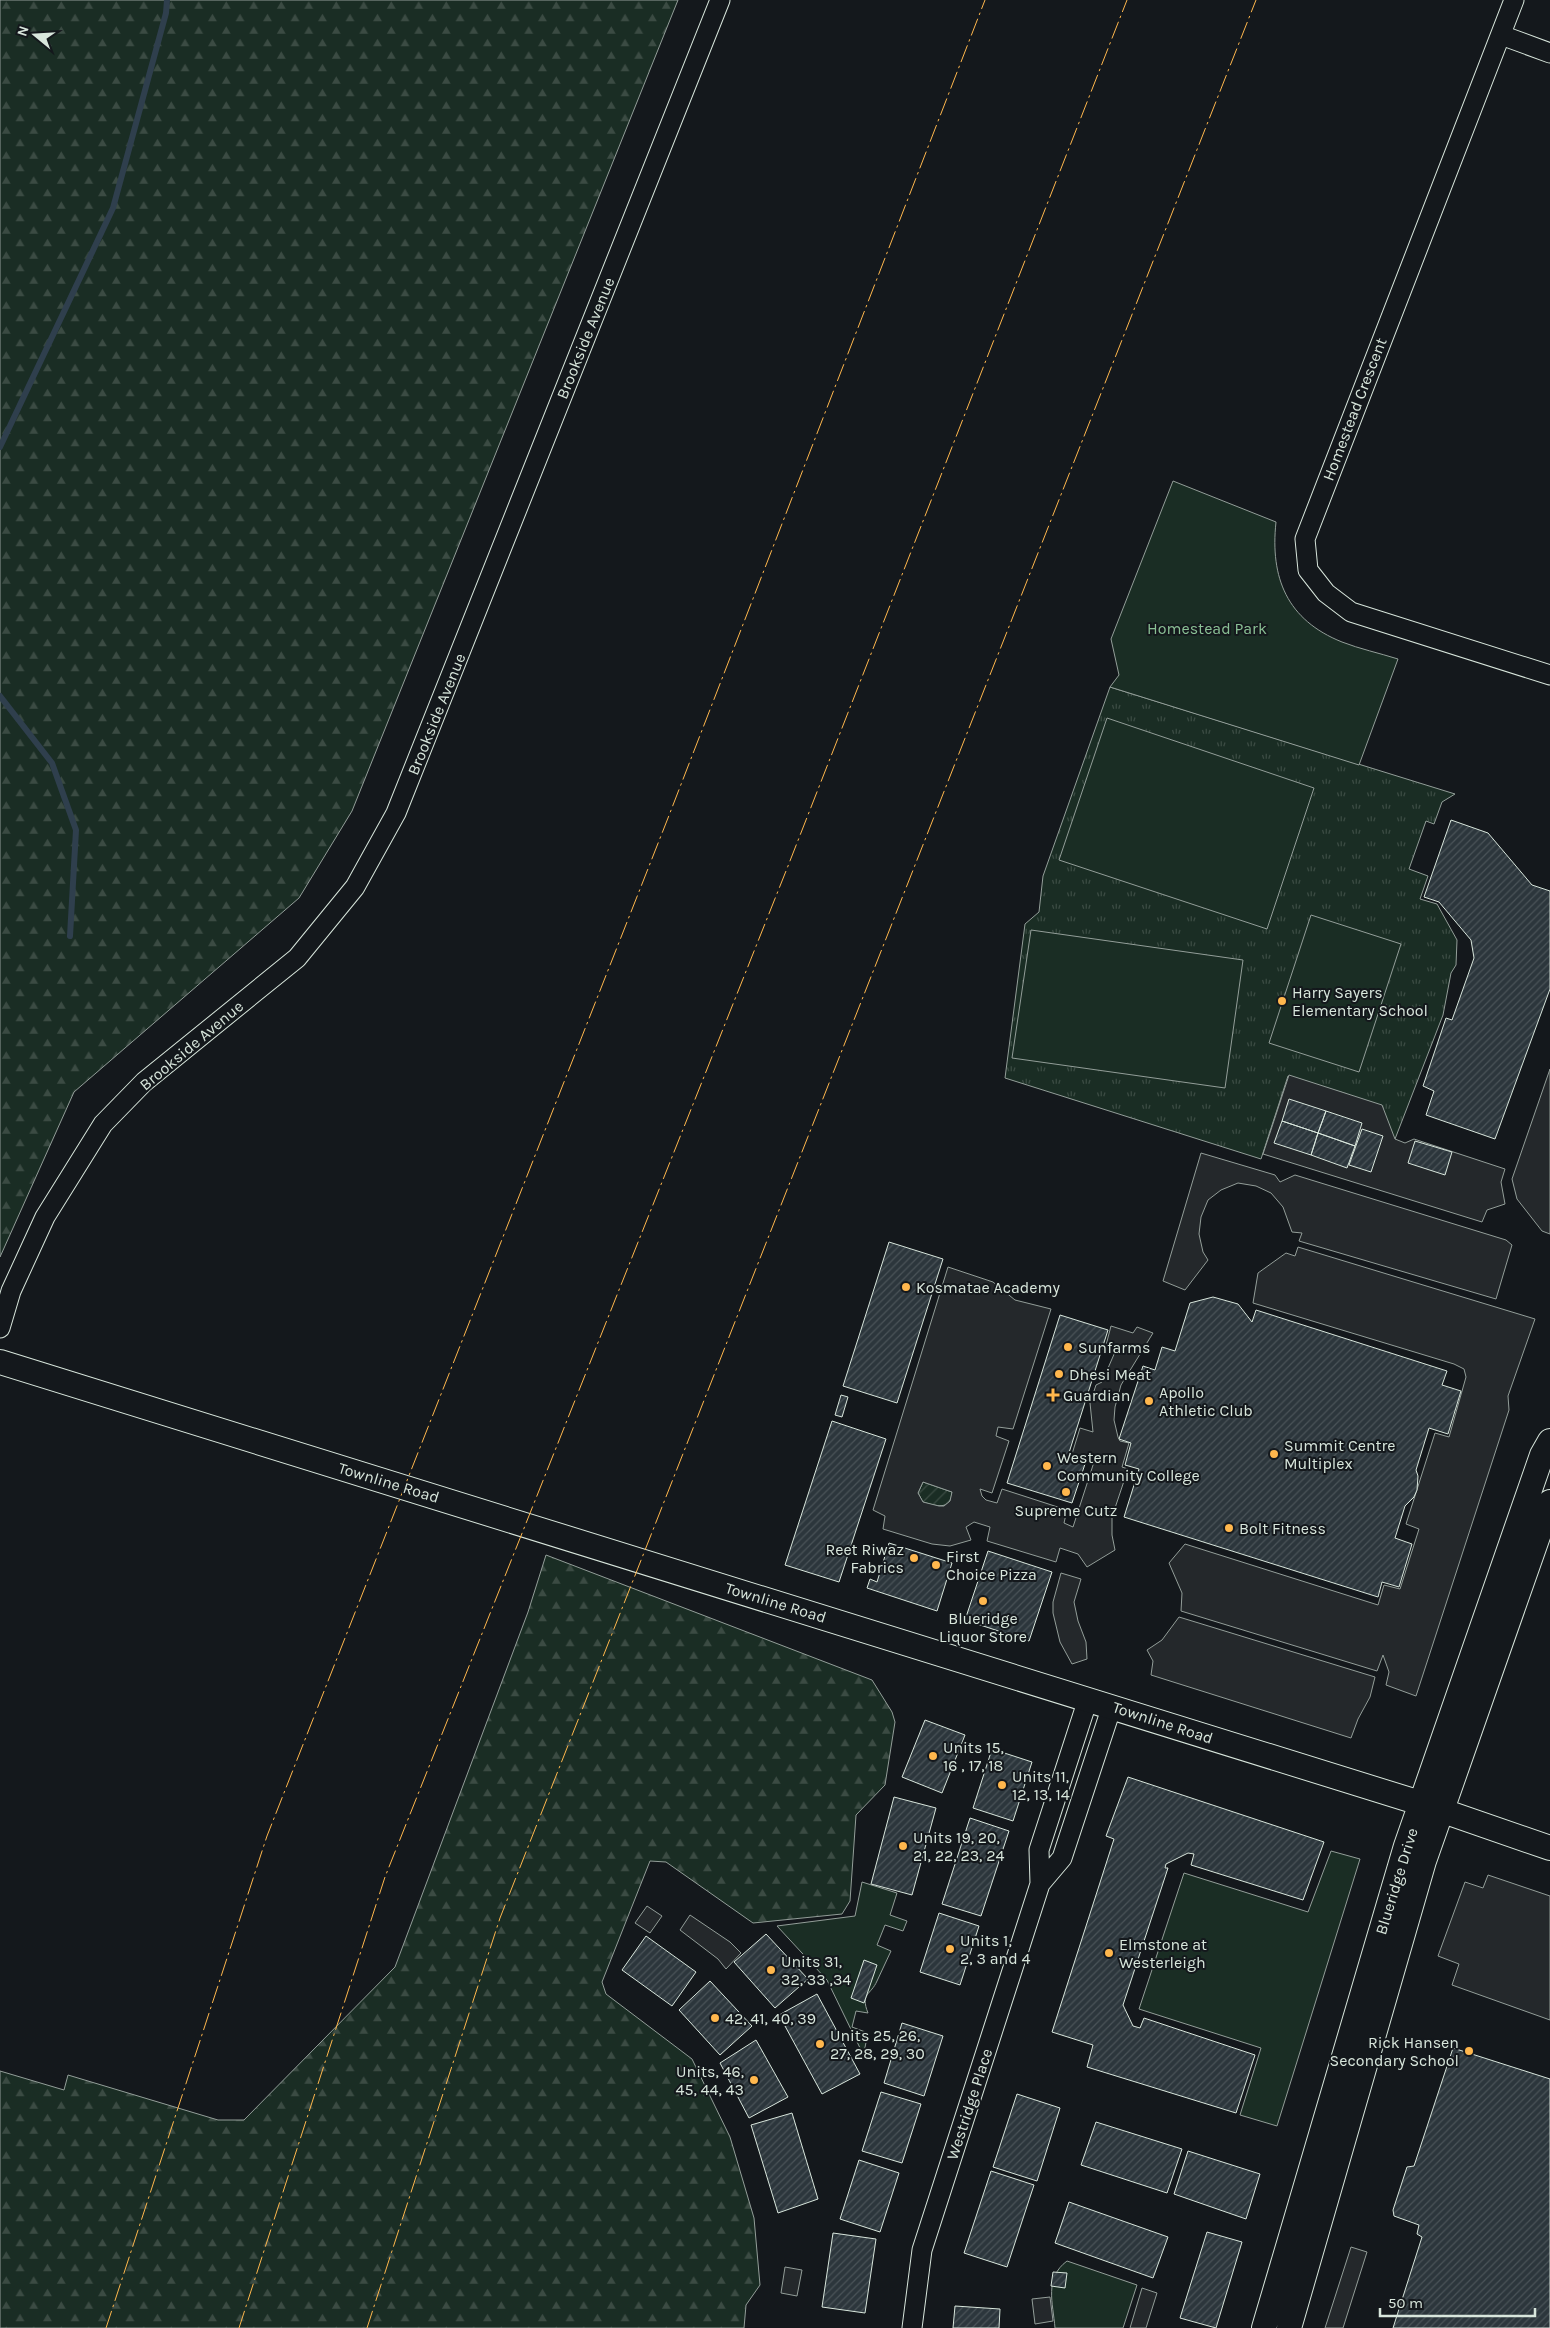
<svg xmlns="http://www.w3.org/2000/svg" width="1550" height="2328" font-family="Karla,sans-serif">
	<defs>
		<pattern id="grass-tufts" width="24" height="20" patternUnits="userSpaceOnUse" patternTransform="scale(1.25)"><rect width="24" height="20" fill="#1a2d24"/><path d="M3 7l-1-3M5 7V3M7 7l1-3M15 17l-1-3M17 17v-4M19 17l1-3" fill="none" stroke="#3b4b43"/></pattern>
		<pattern id="forest-firs" width="22" height="20" patternUnits="userSpaceOnUse" patternTransform="scale(1.25)"><rect width="22" height="20" fill="#1a2d24"/><path d="M5 1l3.5 6h-7zM16 11l3.5 6h-7z" fill="#3b4b43"/></pattern>
		<pattern id="garden-furrows" width="10" height="10" patternUnits="userSpaceOnUse" patternTransform="scale(1.25)"><rect width="10" height="10" fill="#1a2d24"/><path d="M-1 1l2-2M0 10L10 0M9 11l2-2" fill="none" stroke="#3b4b43"/></pattern>
		<pattern id="building-hatch" width="6" height="6" patternUnits="userSpaceOnUse" patternTransform="scale(1.25)"><rect width="6" height="6" fill="#2c363c"/><path d="M-1 1l2-2M0 6l6-6M5 7l2-2" fill="none" stroke="#4a5358"/></pattern>
	</defs>
	<rect width="100%" height="100%" fill="#14181c"/>
	<path fill="url(#grass-tufts)" stroke="#939e99" d="M1110,687L1455,794L1442,802L1434,824L1426,821L1409,869L1428,876L1420,899L1437,904L1457,940L1456,965L1451,973L1443,1015L1395,1139L1288,1076L1261,1159L1005,1078L1025,924L1039,912L1043,876Z"/>
	<path fill="url(#forest-firs)" stroke="#939e99" d="M0,0H678L352,811L299,898L74,1092L0,1257Z
		M546,1555L872,1680L892,1712L895,1722L885,1785L856,1815L850,1901L842,1914L753,1923L666,1862L650,1861L602,1982L606,1994L692,2059L730,2137L754,2218L760,2285L746,2305L744,2328H0V2071L64,2090L68,2075L218,2120H244L395,1967L528,1612Z"/>
	<path fill="#1a2d24" stroke="#939e99" d="M1173,481L1276,522C1270,578 1287,620 1342,642C1360,649 1379,653 1398,659L1359,765L1110,687L1119,675L1111,639Z
		M1107,718L1314,788L1267,929L1059,860Z
		M1311,915L1401,944L1359,1072L1269,1043Z
		M1031,930L1243,960L1225,1088L1012,1058Z
		M1331,1851L1360,1859L1277,2126L1240,2115L1261,2048L1139,2009L1184,1873L1308,1912Z
		M862,1882L897,1893L890,1915L907,1921L903,1931L885,1925L877,1945L891,1951C886,1961 882,1971 877,1981C871,1995 860,1993 868,2013L856,2011L852,2027L868,2033L864,2052L861,2050L827,1980L777,1926L855,1916Z
		M1067,2261L1137,2285L1123,2328H1055C1053,2303 1044,2278 1067,2261Z"/>
	<path fill="url(#garden-furrows)" stroke="#939e99" d="M923,1482L952,1492C951,1511 936,1506 923,1502L918,1493Z"/>
	<path fill="#24282b" stroke="#939e99" fill-rule="evenodd" d="M1550,1069V1234L1542,1231L1517,1199L1512,1179Z
		M1289,1075L1382,1105L1395,1139L1405,1143L1414,1139L1505,1169L1501,1182L1505,1204L1487,1210L1482,1222L1263,1154Z
		M1201,1153L1275,1175L1280,1182L1295,1175L1506,1240L1512,1245L1496,1299L1299,1241L1302,1233L1292,1232L1283,1207L1271,1193L1256,1186L1238,1183L1221,1190L1208,1200L1201,1217L1199,1234L1203,1252L1208,1260L1185,1290L1163,1281Z
		M1298,1247L1535,1319L1508,1396L1509,1410L1416,1696L1386,1685L1389,1672L1383,1655L1377,1671L1181,1611L1182,1593L1169,1563L1185,1544L1378,1605L1384,1585L1400,1589L1419,1529L1406,1524L1435,1433L1449,1437L1466,1377L1464,1369L1454,1364L1253,1303L1258,1273L1286,1253L1295,1256Z
		M948,1267L993,1282L1015,1300L1051,1309L1013,1429L998,1427L996,1436L1009,1441L992,1493L980,1489L982,1496L986,1500L997,1503L1002,1489L1067,1510L1064,1523L1073,1527L1094,1462L1072,1454L1080,1428L1093,1432L1090,1403L1096,1385L1102,1382L1115,1352L1105,1349L1111,1326L1133,1333L1137,1327L1153,1333L1121,1385L1115,1407L1114,1420L1118,1437L1120,1441L1129,1443L1122,1467L1128,1469L1112,1517V1535L1115,1550L1087,1567L1078,1554L1060,1548L1056,1562L987,1541L990,1527L974,1522L966,1527L971,1540L950,1546L932,1544L883,1529L885,1516L873,1510ZM923,1482L952,1492L950,1501L944,1506H939L923,1502L918,1493Z
		M1061,1573L1081,1579L1074,1602L1078,1621L1086,1642L1087,1659L1072,1664L1060,1642L1053,1613V1602Z
		M1179,1617L1375,1677L1370,1697L1358,1719L1351,1738L1151,1675L1153,1661L1147,1650L1162,1640Z
		M1488,1875L1550,1896V2020L1452,1985L1459,1964L1438,1956L1465,1882L1483,1888Z
		M647,1906L662,1916L650,1933L635,1923Z
		M690,1915L730,1942L741,1953L726,1969L718,1959L680,1930Z
		M1351,2247L1367,2252L1343,2328H1325Z
		M785,2267L802,2270L797,2296L781,2293Z
		M1142,2288L1157,2293L1146,2328H1130Z
		M1050,2297L1053,2321L1035,2324L1032,2299Z"/>
	<g fill="none" stroke-linecap="round" stroke-linejoin="round">
		<path stroke="#2f3f4d" stroke-width="6" d="M0,447L113,208L166,13L167,0
			M0,696L52,763L76,830L70,936"/>
	</g>
	<path fill="url(#building-hatch)" stroke="#d8e6dc" d="M1451,820L1488,833L1532,885L1550,891V989L1495,1139L1426,1115L1434,1091L1423,1086L1446,1018L1452,1020L1474,958L1471,940L1439,902L1424,897Z
		M1289,1099L1326,1111L1318,1133L1282,1121Z
		M1326,1111L1362,1123L1355,1146L1318,1133Z
		M1282,1121L1318,1133L1311,1155L1274,1143Z
		M1362,1129L1383,1136L1371,1172L1349,1165Z
		M1318,1133L1355,1146L1347,1168L1311,1155Z
		M1415,1141L1452,1152L1445,1175L1408,1163Z
		M889,1242L943,1259L897,1403L843,1386Z
		M1213,1297L1238,1304L1252,1322L1256,1310L1447,1371L1442,1385L1461,1391L1448,1434L1429,1428L1416,1470L1418,1476L1417,1490L1414,1497L1405,1506L1395,1538L1412,1544L1399,1587L1382,1582L1378,1597L1124,1517L1139,1469L1125,1465L1131,1443L1119,1439L1143,1366L1155,1370L1162,1347L1175,1351L1190,1303Z
		M1060,1315L1108,1330L1067,1459L1085,1464L1072,1503L1007,1483Z
		M841,1395L848,1397L842,1417L835,1415Z
		M832,1421L886,1439L839,1582L785,1565Z
		M889,1543L952,1563L937,1611L867,1588L870,1579L877,1582Z
		M988,1551L1052,1572L1029,1641L965,1620Z
		M925,1720L965,1735L942,1793L902,1777Z
		M992,1749L1032,1762L1013,1821L973,1808Z
		M1128,1777L1324,1842L1303,1900L1191,1865L1194,1854L1188,1853L1166,1864L1165,1868H1168L1123,2005L1133,2026L1140,2028L1144,2018L1255,2055L1236,2113L1087,2067L1093,2045L1052,2032L1114,1839L1106,1836Z
		M894,1797L936,1808L912,1895L871,1884Z
		M970,1818L1009,1831L981,1916L942,1904Z
		M939,1913L979,1926L960,1985L920,1972Z
		M766,1934L808,1979L775,2008L734,1962Z
		M646,1936L696,1972L672,2006L622,1970Z
		M864,1960L877,1965L864,2003L851,1998Z
		M710,1981L752,2026L720,2055L679,2010Z
		M817,1994L860,2074L822,2094L779,2015Z
		M902,2023L943,2036L924,2096L884,2083Z
		M756,2040L788,2097L749,2118L720,2063Z
		M1453,2048L1550,2079V2328H1393L1422,2237L1417,2234L1419,2225L1394,2216L1393,2210L1407,2167L1414,2166Z
		M881,2092L921,2104L902,2163L862,2151Z
		M1017,2094L1060,2108L1037,2181L993,2167Z
		M792,2113L818,2199L778,2213L751,2125Z
		M1096,2122L1182,2149L1167,2193L1081,2165Z
		M1188,2151L1260,2174L1246,2219L1174,2194Z
		M859,2160L899,2173L880,2232L840,2219Z
		M991,2171L1034,2185L1007,2267L964,2253Z
		M1069,2202L1168,2237L1153,2278L1055,2243Z
		M1207,2232L1242,2242L1216,2328L1180,2318Z
		M833,2233L876,2239L865,2313L822,2307Z
		M1053,2272L1067,2273L1065,2288L1051,2286Z
		M955,2306L1000,2309L999,2328H953Z"/>
	<g fill="none" stroke-linecap="round" stroke-linejoin="round">
		<defs>
			<path id="minor" d="M1514,0L1305,539L1308,570L1326,593L1351,612L1550,675
				M1501,35L1550,53
				M0,1328L11,1291L45,1217L103,1124L144,1082L297,958L355,887L396,813L720,0
				M1040,1884L1062,1858L1112,1706
				M912,2328L922,2250L1040,1884L1039,1850L1088,1699"/>
			<path id="tertiary" d="M0,1362L1420,1803L1550,1848
				M1264,2328L1406,1846L1542,1455L1550,1441
				M1289,2328L1424,1861L1550,1502"/>
		</defs>
		<use href="#minor" stroke="#d8e6dc" stroke-width="21"/>
		<use href="#tertiary" stroke="#d8e6dc" stroke-width="26"/>
		<use href="#minor" stroke="#14181c" stroke-width="19"/>
		<use href="#tertiary" stroke="#14181c" stroke-width="24"/>
		<path stroke="#ffb74d" stroke-width="1" stroke-dasharray="18 4 2.5 4" stroke-linecap="butt" d="M106,2328L267,1836L668,818L985,0
			M239,2328L385,1877L788,866L1127,0
			M367,2328L500,1918L1256,0"/>
	</g>
	<g fill="#ffb74d" stroke="#14181c" stroke-width="2">
		<circle cx="1282" cy="1001" r="5"/>
		<circle cx="906" cy="1287" r="5"/>
		<circle cx="1068" cy="1347" r="5"/>
		<circle cx="1059" cy="1374" r="5"/>
		<path d="M1050.5 1387.5h5v5h5v5h-5v5h-5v-5h-5v-5h5z"/>
		<circle cx="1149" cy="1401" r="5"/>
		<circle cx="1274" cy="1454" r="5"/>
		<circle cx="1047" cy="1466" r="5"/>
		<circle cx="1066" cy="1492" r="5"/>
		<circle cx="1229" cy="1528" r="5"/>
		<circle cx="914" cy="1558" r="5"/>
		<circle cx="936" cy="1565" r="5"/>
		<circle cx="983" cy="1601" r="5"/>
		<circle cx="933" cy="1756" r="5"/>
		<circle cx="1002" cy="1785" r="5"/>
		<circle cx="903" cy="1846" r="5"/>
		<circle cx="950" cy="1949" r="5"/>
		<circle cx="1109" cy="1953" r="5"/>
		<circle cx="771" cy="1970" r="5"/>
		<circle cx="715" cy="2018" r="5"/>
		<circle cx="820" cy="2044" r="5"/>
		<circle cx="1469" cy="2051" r="5"/>
		<circle cx="754" cy="2080" r="5"/>
	</g>
	<g text-anchor="middle" stroke-width="4" stroke-linejoin="round" paint-order="stroke">
		<g font-size="16" fill="#d8e6dc" stroke="#14181c">
			<text transform="translate(585 338) rotate(-68)" y="6">Brookside Avenue</text>
			<text transform="translate(1354 409) rotate(-69)" y="6">Homestead Crescent</text>
			<text transform="translate(436 714) rotate(-68)" y="6">Brookside Avenue</text>
			<text transform="translate(191 1045) rotate(-40)" y="6">Brookside Avenue</text>
			<text transform="translate(389 1482) rotate(17)" y="6">Townline Road</text>
			<text transform="translate(776 1602) rotate(17)" y="6">Townline Road</text>
			<text transform="translate(1163 1722) rotate(18)" y="6">Townline Road</text>
			<text transform="translate(1396 1881) rotate(-73)" y="6">Blueridge Drive</text>
			<text transform="translate(969 2104) rotate(-72)" y="6">Westridge Place</text>
		</g>
		<g font-size="16" fill="#8ac095" stroke="#14181c">
			<text x="1207" y="634">Homestead Park</text>
		</g>
		<g font-size="16" fill="#d8e6dc" stroke="#14181c" text-anchor="start">
			<text x="1292" y="998">Harry Sayers<tspan x="1292" dy="18">Elementary School</tspan></text>
			<text x="916" y="1293">Kosmatae Academy</text>
			<text x="1078" y="1353">Sunfarms</text>
			<text x="1069" y="1380">Dhesi Meat</text>
			<text x="1159" y="1398">Apollo<tspan x="1159" dy="18">Athletic Club</tspan></text>
			<text x="1063" y="1401">Guardian</text>
			<text x="1284" y="1451">Summit Centre<tspan x="1284" dy="18">Multiplex</tspan></text>
			<text x="1057" y="1463">Western<tspan x="1057" dy="18">Community College</tspan></text>
			<text x="1066" y="1516" text-anchor="middle">Supreme Cutz</text>
			<text x="1239" y="1534">Bolt Fitness</text>
			<text x="904" y="1555" text-anchor="end">Reet Riwaz<tspan x="904" dy="18">Fabrics</tspan></text>
			<text x="946" y="1562">First<tspan x="946" dy="18">Choice Pizza</tspan></text>
			<text x="983" y="1624" text-anchor="middle">Blueridge<tspan x="983" dy="18">Liquor Store</tspan></text>
			<text x="943" y="1753">Units 15,<tspan x="943" dy="18">16 , 17, 18</tspan></text>
			<text x="1012" y="1782">Units 11,<tspan x="1012" dy="18">12, 13, 14</tspan></text>
			<text x="913" y="1843">Units 19, 20,<tspan x="913" dy="18">21, 22, 23, 24</tspan></text>
			<text x="960" y="1946">Units 1,<tspan x="960" dy="18">2, 3 and 4</tspan></text>
			<text x="1119" y="1950">Elmstone at<tspan x="1119" dy="18">Westerleigh</tspan></text>
			<text x="781" y="1967">Units 31,<tspan x="781" dy="18">32, 33 ,34</tspan></text>
			<text x="725" y="2024">42, 41, 40, 39</text>
			<text x="830" y="2041">Units 25, 26,<tspan x="830" dy="18">27, 28, 29, 30</tspan></text>
			<text x="1459" y="2048" text-anchor="end">Rick Hansen<tspan x="1459" dy="18">Secondary School</tspan></text>
			<text x="744" y="2077" text-anchor="end">Units, 46,<tspan x="744" dy="18">45, 44, 43</tspan></text>
		</g>
	</g>
	<g transform="translate(35 35) rotate(288)" stroke="#14181c" stroke-width="4" paint-order="stroke">
	<path d="M0-4L9 19L0 12L-9 19Z" fill="#d8e6dc"/>
	<text y="-8" font-size="14" font-weight="bold" text-anchor="middle" fill="#d8e6dc">N</text>
	</g>
	<path d="M1380 2308v8h155v-8" fill="none" stroke="#d8e6dc" stroke-width="2.5"/>
	<text x="1388" y="2308" font-size="15" fill="#d8e6dc" stroke="#14181c" stroke-width="4" paint-order="stroke">50 m</text>
</svg>
